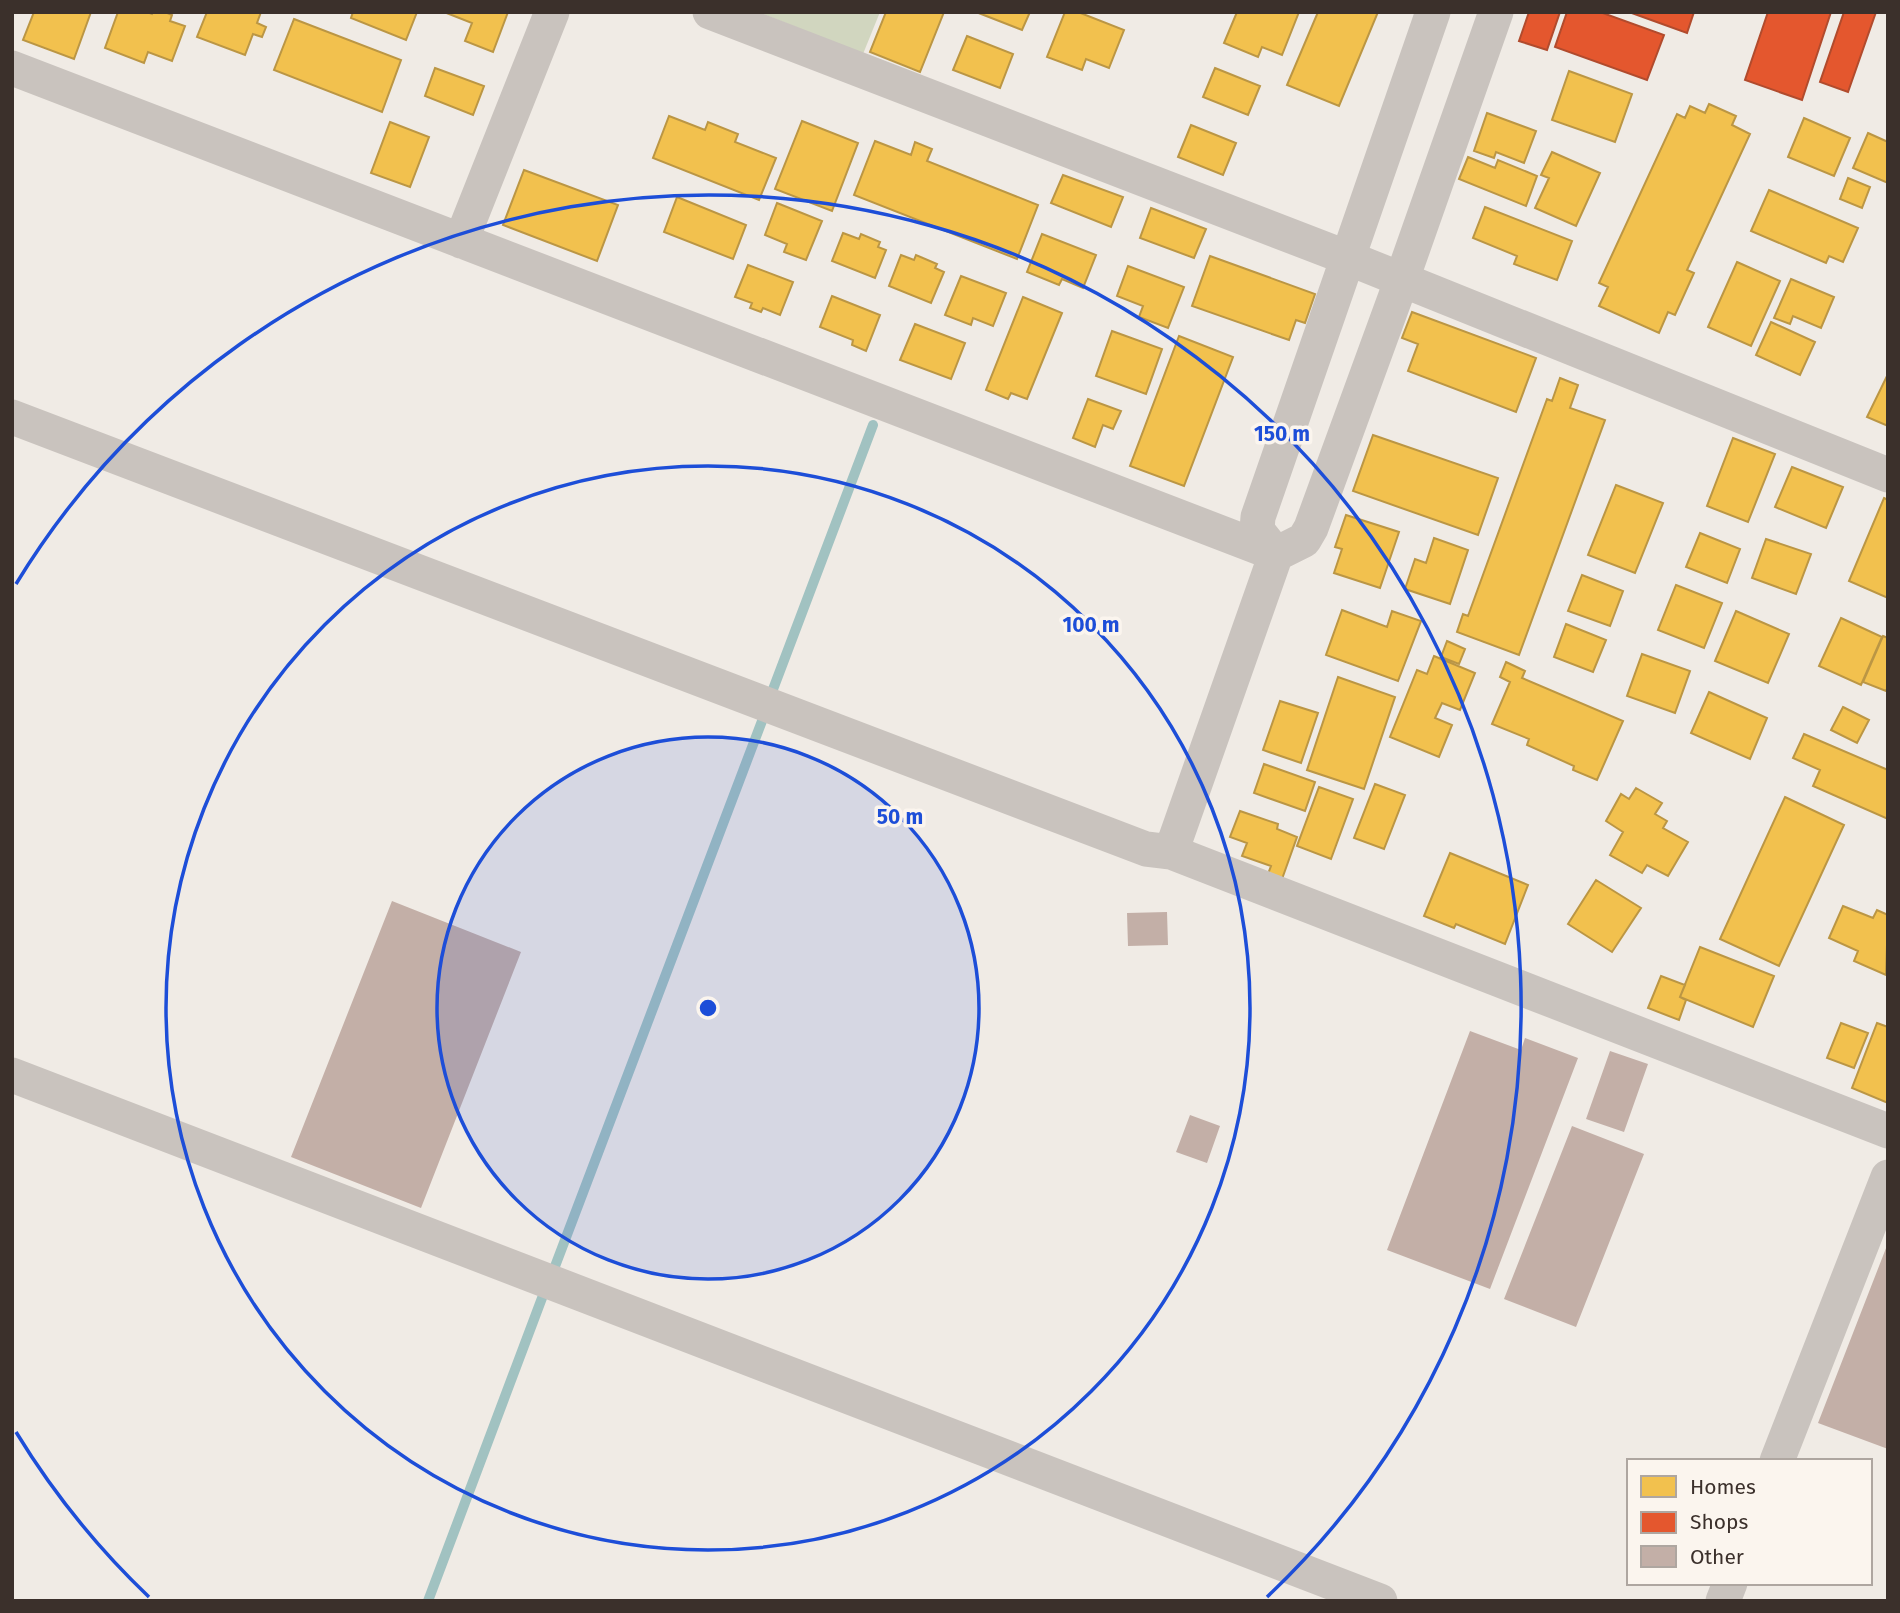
<svg xmlns="http://www.w3.org/2000/svg" width="1900" height="1613" font-family="'Fira Sans',sans-serif">
	<rect width="100%" height="100%" fill="#f0ebe5"/>
	<path fill="#d1d6bf" d="M758,12H880L863,54Z"/>
	<path fill="#f2c14e" stroke="#bb9644" stroke-width="2" d="M34,12H91L74,59L23,40Z
		M118,12H147L152,14L153,12H165L172,15L170,21L185,26L172,61L148,52L144,63L105,48Z
		M207,12H261L257,23L266,27L262,37L253,34L245,55L197,37Z
		M353,12H417L406,40L351,18Z
		M444,12H508L493,52L465,41L472,23Z
		M886,12H944L920,72L870,52Z
		M976,12H1030L1022,30Z
		M1065,12H1078L1124,30L1109,68L1086,59L1082,70L1047,57Z
		M1237,12H1299L1282,55L1262,47L1258,57L1224,43Z
		M1318,12H1378L1339,106L1287,85Z
		M294,19L401,60L382,112L274,70Z
		M967,36L1013,54L1000,88L953,70Z
		M435,68L484,86L473,115L425,96Z
		M1215,68L1260,86L1248,115L1203,97Z
		M1569,71L1632,94L1615,142L1552,120Z
		M1709,104L1736,116L1732,125L1750,134L1687,270L1694,273L1675,315L1668,312L1659,333L1599,306L1608,287L1599,283L1677,114L1685,118L1690,106L1705,113Z
		M1487,113L1536,131L1524,163L1496,152L1494,158L1474,151Z
		M669,116L705,130L708,122L738,134L735,142L776,158L759,200L653,158Z
		M1804,118L1850,138L1834,176L1788,157Z
		M802,121L858,143L832,211L775,189Z
		M390,122L429,137L410,187L371,173Z
		M1191,125L1236,143L1223,175L1178,157Z
		M1868,133L1888,142V183L1853,168Z
		M875,141L911,155L915,142L932,149L927,161L1038,205L1017,259L854,195Z
		M1552,152L1600,173L1576,226L1535,208L1549,178L1541,175Z
		M1468,157L1495,168L1498,160L1537,176L1526,206L1459,179Z
		M524,170L618,205L597,261L503,225Z
		M1063,175L1123,197L1111,227L1051,203Z
		M1848,178L1870,187L1862,208L1840,199Z
		M1769,190L1858,228L1843,262L1829,256L1826,263L1751,231Z
		M677,197L746,225L733,259L664,232Z
		M777,203L822,221L806,260L784,252L787,244L765,235Z
		M1485,207L1572,241L1557,280L1514,264L1517,256L1473,238Z
		M1151,208L1206,229L1194,258L1140,238Z
		M843,233L859,239L861,234L880,242L878,247L886,250L875,278L832,261Z
		M1042,234L1096,255L1083,288L1062,279L1059,285L1027,272Z
		M901,255L914,260L916,255L937,264L935,268L944,272L931,303L889,286Z
		M1210,256L1315,294L1305,323L1296,320L1289,340L1192,306Z
		M1737,262L1780,281L1751,346L1708,327Z
		M748,265L793,282L780,315L763,308L761,312L750,308L752,303L735,297Z
		M1128,266L1184,287L1168,328L1139,317L1143,306L1117,296Z
		M961,276L1006,293L993,326L973,318L971,325L945,315Z
		M1791,279L1834,297L1821,328L1793,316L1790,324L1774,318Z
		M832,296L880,315L866,351L852,345L853,340L820,327Z
		M1023,297L1062,313L1027,399L1011,393L1008,399L986,390Z
		M1412,312L1536,358L1516,412L1408,371L1418,344L1402,338Z
		M1771,322L1815,342L1800,375L1756,355Z
		M915,324L965,343L951,379L900,360Z
		M1112,331L1162,349L1146,394L1096,376Z
		M1179,336L1233,357L1184,486L1130,466Z
		M1888,374V426L1867,417Z
		M1560,378L1578,385L1570,408L1605,420L1519,655L1457,632L1463,614L1468,616L1547,399L1552,401Z
		M1088,399L1121,411L1113,429L1103,425L1095,447L1073,438Z
		M1373,435L1498,478L1478,535L1353,491Z
		M1733,438L1775,454L1748,522L1707,506Z
		M1792,467L1843,487L1826,528L1775,507Z
		M1616,485L1663,503L1635,573L1588,555Z
		M1884,498L1888,500V598L1849,581Z
		M1346,515L1399,532L1380,588L1334,573L1342,549L1335,547Z
		M1700,533L1740,549L1727,583L1686,567Z
		M1434,538L1468,550L1450,604L1405,589L1415,559L1426,563Z
		M1766,539L1811,554L1796,594L1752,578Z
		M1582,575L1623,591L1610,626L1568,611Z
		M1676,585L1722,603L1704,648L1658,630Z
		M1342,610L1387,627L1392,611L1421,621L1398,681L1326,655Z
		M1736,611L1789,634L1768,683L1715,661Z
		M1841,618L1882,637L1861,685L1819,666Z
		M1566,624L1606,640L1593,672L1554,657Z
		M1883,636L1888,638V687L1886,691L1863,682Z
		M1447,641L1465,649L1459,664L1441,657Z
		M1642,654L1690,671L1675,713L1627,696Z
		M1434,656L1475,673L1460,710L1442,703L1435,718L1452,725L1439,757L1390,737L1417,670L1427,674Z
		M1506,662L1525,671L1522,678L1623,721L1597,780L1573,770L1574,766L1527,745L1529,739L1492,724L1510,682L1500,677Z
		M1338,677L1395,697L1364,789L1307,770Z
		M1709,692L1767,718L1750,759L1691,733Z
		M1280,701L1318,713L1301,763L1263,750Z
		M1843,707L1869,720L1857,743L1831,730Z
		M1804,734L1888,770V819L1813,786L1820,770L1793,758Z
		M1264,764L1315,782L1305,811L1254,793Z
		M1375,784L1405,795L1384,849L1354,838Z
		M1319,787L1353,799L1331,859L1297,846Z
		M1636,788L1662,803L1655,814L1667,821L1663,828L1688,842L1668,876L1647,865L1642,873L1610,855L1623,832L1606,821L1621,794L1629,799Z
		M1785,797L1844,825L1779,966L1720,939Z
		M1240,811L1278,824L1277,829L1297,837L1282,879L1268,874L1271,866L1242,856L1247,843L1230,837Z
		M1450,853L1528,885L1505,944L1456,924L1454,928L1424,916Z
		M1596,880L1641,908L1612,952L1568,924Z
		M1843,906L1873,918L1877,910L1888,915L1886,975L1854,961L1858,951L1829,938Z
		M1700,947L1774,976L1753,1027L1680,997Z
		M1661,976L1685,985L1680,997L1686,1000L1679,1020L1648,1008Z
		M1841,1023L1868,1033L1854,1068L1827,1058Z
		M1877,1023L1888,1027V1103L1852,1088Z"/>
	<path fill="#e4572e" stroke="#b14b2d" stroke-width="2" d="M1529,12H1560L1547,50L1519,41Z
		M1567,12H1600L1664,35L1647,80L1555,47Z
		M1629,12H1694L1687,33Z
		M1768,12H1831L1802,100L1745,80Z
		M1844,12H1876L1848,92L1820,82Z"/>
	<g fill="none" stroke-linecap="round" stroke-linejoin="round">
		<path stroke="#a1c2c1" stroke-width="10" d="M772,692L873,425
			M554,1269L762,721
			M428,1601L542,1298"/>
	</g>
	<path fill="#c3afa7" d="M392,901L521,952L421,1208L291,1157Z
		M1167,912L1168,945L1128,946L1127,913Z
		M1470,1031L1521,1050L1525,1038L1578,1058L1490,1289L1387,1250Z
		M1610,1051L1648,1064L1624,1132L1586,1119Z
		M1190,1115L1220,1126L1207,1163L1176,1152Z
		M1572,1126L1644,1154L1576,1327L1504,1299Z
		M1888,1243V1449L1818,1423Z"/>
	<g fill="none" stroke-linecap="round" stroke-linejoin="round">
		<path stroke="#c9c3be" stroke-width="35" d="M710,12L1348,258L1888,475
			M12,68L1276,554
			M461,241L552,12
			M12,417L1146,849L1171,852L1888,1131
			M1276,554L1257,530L1258,517L1433,12
			M1171,852L1276,554L1304,540L1311,528L1402,279L1496,12
			M12,1075L1380,1601
			M1777,1461L1888,1177
			M1723,1601L1730,1583"/>
	</g>
	<circle cx="708" cy="1008" r="271" fill="#1d4ed8" fill-opacity=".12"/>
	<g fill="none" stroke="#1d4ed8" stroke-width="3.5">
		<circle cx="708" cy="1008" r="271"/>
		<circle cx="708" cy="1008" r="542"/>
		<path d="M149 1597A812 812 0 0 1 16 1432M16 584A812 812 0 1 1 1267 1597"/>
	</g>
	<circle cx="708" cy="1008" r="10" fill="#1d4ed8" stroke="#fbf5ee" stroke-width="3.5"/>
	<g font-size="21" text-anchor="middle" font-weight="bold" fill="#1d4ed8" stroke="#fbf5ee" stroke-width="7" stroke-linejoin="round" paint-order="stroke">
		<text x="1282" y="441">150 m</text>
		<text x="1091" y="632">100 m</text>
		<text x="900" y="824">50 m</text>
	</g>
	<rect width="1900" height="1613" fill="none" stroke="#3b302b" stroke-width="28"/>
	<rect x="1627" y="1459" width="245" height="126" fill="#fbf5ee" stroke="#aea6a0" stroke-width="2"/>
	<rect x="1641" y="1476" width="35" height="21" fill="#f2c14e" stroke="#aea6a0" stroke-width="2"/>
	<text x="1690" y="1494" font-size="21" fill="#3b302b">Homes</text>
	<rect x="1641" y="1512" width="35" height="21" fill="#e4572e" stroke="#aea6a0" stroke-width="2"/>
	<text x="1690" y="1529" font-size="21" fill="#3b302b">Shops</text>
	<rect x="1641" y="1546" width="35" height="21" fill="#c3afa7" stroke="#aea6a0" stroke-width="2"/>
	<text x="1690" y="1564" font-size="21" fill="#3b302b">Other</text>
</svg>
